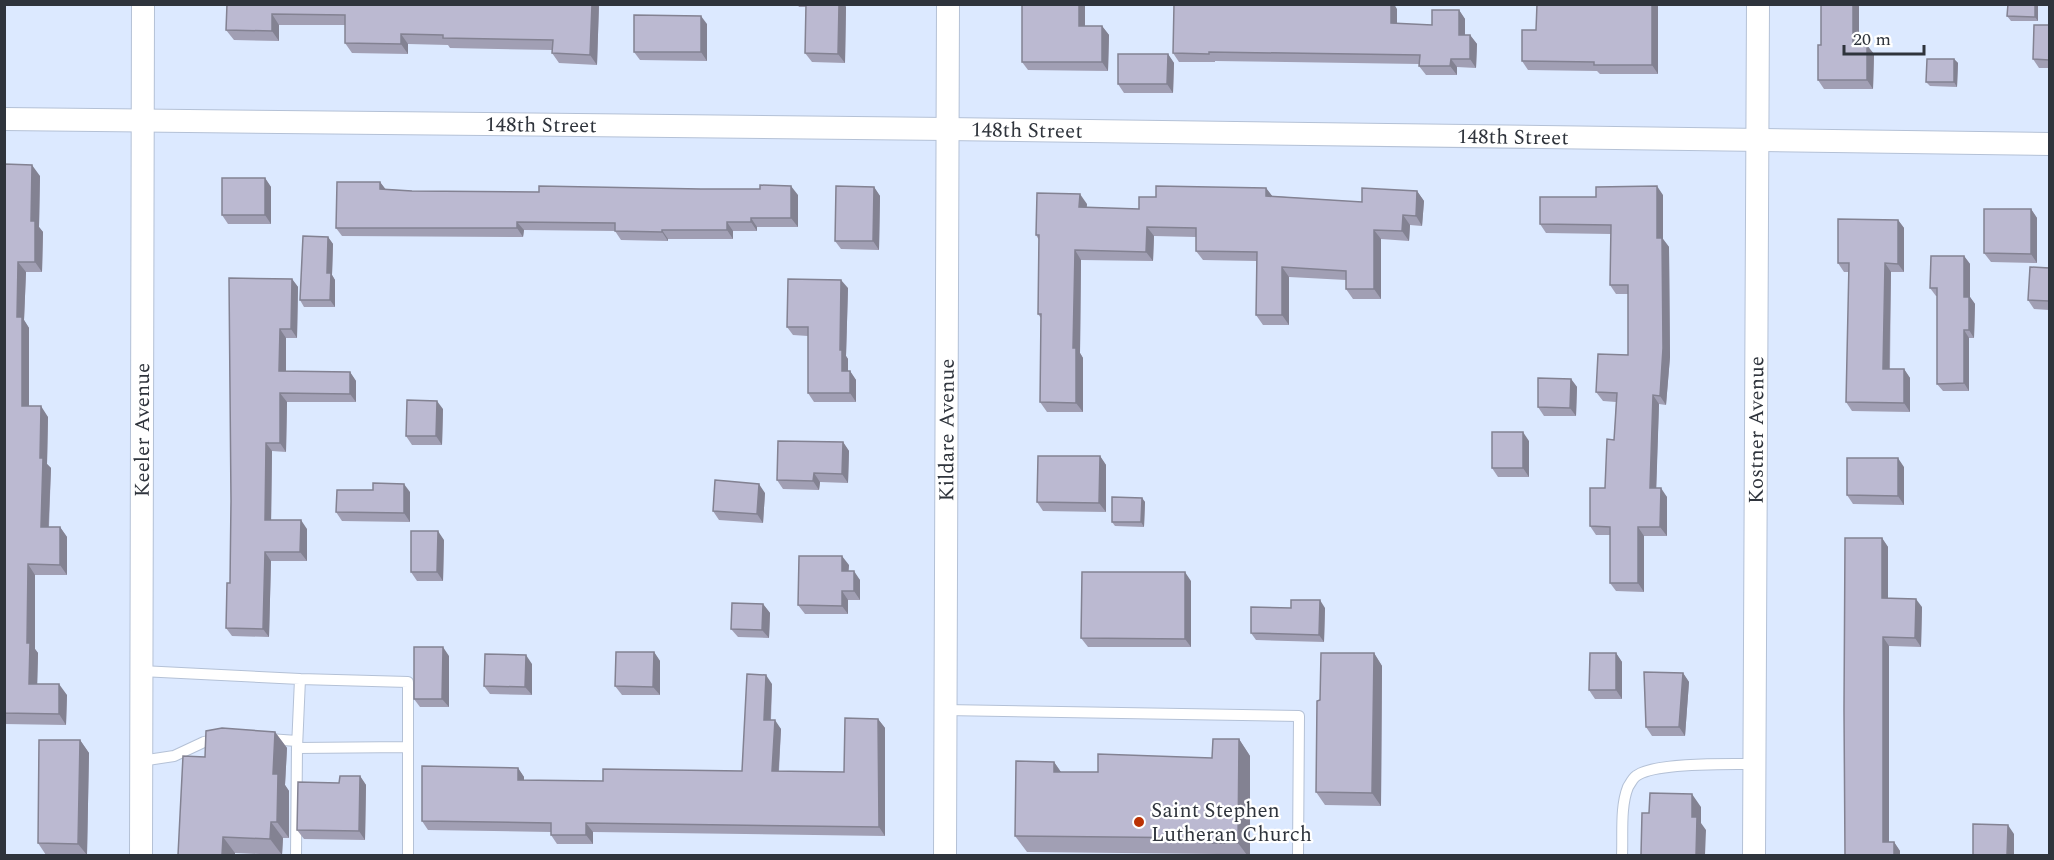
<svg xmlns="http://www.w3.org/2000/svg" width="2054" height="860" font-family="Spectral,serif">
	<rect width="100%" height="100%" fill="#dce9ff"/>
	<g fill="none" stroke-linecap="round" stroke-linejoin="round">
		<defs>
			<path id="service" d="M141,671L300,679L297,748
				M300,679L408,682V747
				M945,710L1299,716L1298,856
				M269,739L297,741
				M141,761L174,756L204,742L218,739
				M296,856L297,748L408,747V856
				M1622,856C1623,834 1620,807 1628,787C1630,784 1633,778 1636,776C1654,762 1730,764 1755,764"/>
			<g id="minor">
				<path id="s1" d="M4,119L947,129L2050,144"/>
				<path id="s2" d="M141,856L143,4"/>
				<path id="s3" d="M945,856L948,4"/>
				<path id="s4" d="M1754,856L1758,4"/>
			</g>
		</defs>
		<use href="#service" stroke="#b4c1d6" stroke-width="12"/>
		<use href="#minor" stroke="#b4c1d6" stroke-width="24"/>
		<use href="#service" stroke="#fff" stroke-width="10"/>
		<use href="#minor" stroke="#fff" stroke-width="22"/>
	</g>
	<path fill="#a19fb4" d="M227,4H599L597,65L559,63L552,53V50L450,48L448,45L408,44V54L352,53L345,43V25H279V41L234,40L226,30Z
		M797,4H844L846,7L845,63L812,62L805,53L806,7H799Z
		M1022,4H1085V26H1102L1109,35L1108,71L1028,70L1022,62Z
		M1658,4V74H1600L1597,71L1528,70L1522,61L1536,30Z
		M1859,4V45L1874,54L1873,89H1824L1818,80L1821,45Z
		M2008,4H2038V21H2011L2007,16Z
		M1397,9V24L1432,25L1459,10L1465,19V35H1470L1477,44L1476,68L1457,67V75H1426L1419,66V64L1215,61V62H1179L1173,53Z
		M707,24V61L640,60L634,52Z
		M2049,25V68H2039L2033,59Z
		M1168,54L1174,63L1173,93H1124L1118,84Z
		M1954,59L1958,63L1957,87L1930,86L1926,82Z
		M4,164L40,176L39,227L43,232L42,272H26L24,320L29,328V406L48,417L47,464L51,468L49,527H60L67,537V575H35V649L38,653L37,684L67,695L66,725L4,724Z
		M265,178L271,187V224H228L222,215Z
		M380,182L385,189L412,191L798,195V227H757V231H733V239H668V241L621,240L615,231L524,230L523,237L342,236L336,228Z
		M874,187L880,196L879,250L841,249L835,241Z
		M1266,188L1272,196L1362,202L1417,191L1424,201L1422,226L1410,225L1409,241L1381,239V299H1353L1346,289V280L1289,277V325H1263L1256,315L1257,261L1203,260L1196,251V237L1154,236L1153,261L1081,260L1080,353L1083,358V412H1047L1040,402L1041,318L1038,314L1039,240L1036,235L1087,204L1086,208L1139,209L1156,197Z
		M1663,195V239L1669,247L1670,357L1666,405L1659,404L1656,488L1667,497V536H1644V592L1616,591L1610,583V535H1596L1590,526L1605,488L1614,440L1616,402L1603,401L1596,392L1628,355V294H1616L1610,285L1611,234L1546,233L1540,224L1596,197Z
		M2031,209L2037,218V263L1991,262L1984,253Z
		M1898,220L1904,228V272H1891L1890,369H1904L1910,378V412L1852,411L1846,402L1849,272H1844L1838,263Z
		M328,237L333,244L332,275L335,280V307H304L300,300Z
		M1964,256L1970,264V297L1975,304L1974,338H1969V391H1943L1937,384V296H1936L1930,288Z
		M2049,268V310L2034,309L2028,300Z
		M292,279L298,287L297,338H286V371L350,372L356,381V402H287L286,452L272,451L271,520L307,529V561H271L269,637L232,636L226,628L230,583L231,501Z
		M848,288L846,356L848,359V371H850L856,380V402H814L808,393V336L793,335L787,327Z
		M1571,379L1577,387L1576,416H1544L1538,407Z
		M443,409L442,445H412L406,436Z
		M1529,441V477H1498L1492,468Z
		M843,442L849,451L848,483L820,482L819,490L783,489L777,480Z
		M1100,456L1106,465V512L1043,511L1037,502Z
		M1904,467V505L1853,504L1847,495Z
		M373,490L410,492V522L342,521L336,512Z
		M765,493L763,523L719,520L713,511Z
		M1142,498L1145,502L1144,527L1115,526L1112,522Z
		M1882,538L1888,547V598L1922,607L1921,647L1889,646V842H1894L1900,851L1845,855Z
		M444,540L443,581H417L411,572Z
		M849,565L848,571L860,580V600H848V614H805L798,605Z
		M1191,581V647H1088L1081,638Z
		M763,604L770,613L769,638L738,637L731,629Z
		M1291,608H1325L1324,642L1256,640L1251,633Z
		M654,652L660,661V695H622L615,686Z
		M1374,653L1382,666L1381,806L1325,805L1316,792L1320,700Z
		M1616,653L1622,662V699H1595L1589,690Z
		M449,656V707H420L414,699Z
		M532,664V695L490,694L484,686Z
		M1683,673L1689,682L1685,736H1652L1646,727Z
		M772,684L771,720L781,729L779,771L844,772L878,719L885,728V836L593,832V844H557L551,835V832L428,830L422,821L518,768L524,777V780L603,781L742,771Z
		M275,732L287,748L285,785L289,791V838H283L282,855L235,853V855H179L205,757Z
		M1239,739L1250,756V855H1218L1217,854L1027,852L1015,836L1054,762L1061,772H1098L1212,758Z
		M80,740L89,753L87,855H46L38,843Z
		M360,776L366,785L365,840L304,839L297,830Z"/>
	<path fill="#838292" d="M592,4H599L597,65L590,55Z
		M839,4H844L846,7L845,63L838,54Z
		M1079,4H1085V35L1079,26Z
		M1391,4H1394L1397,9V32L1391,23Z
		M1652,4H1658V74L1652,65Z
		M1853,4H1859V54L1853,45Z
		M2035,4H2038V21L2035,17Z
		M1459,10L1465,19V43L1459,35Z
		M272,14L279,25V41L272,31Z
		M701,16L707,24V61L701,52Z
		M1102,26L1109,35L1108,71L1102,62Z
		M401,34L408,44V54L401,44Z
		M1470,35L1477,44L1476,68L1470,59Z
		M1867,45L1874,54L1873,89L1867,80Z
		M1168,54L1174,63L1173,93L1167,84Z
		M1451,59L1457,67V75L1450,66Z
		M1954,59L1958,63L1957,87L1954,82Z
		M32,165L40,176L39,227L43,232L42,272L35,262L31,221Z
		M265,178L271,187V224L265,215Z
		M380,182L387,191L380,189Z
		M791,186L798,195V227L791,218Z
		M1657,186L1663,195V239L1669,247L1670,357L1666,405L1660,396L1657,238Z
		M874,187L880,196L879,250L873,241Z
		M1266,188L1273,197L1266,196Z
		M1417,191L1424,201L1422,226L1416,216Z
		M1080,194L1087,204L1086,217L1079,207Z
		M2031,209L2037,218V263L2031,254Z
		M1403,215L1410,225L1409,241L1402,231Z
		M751,218L757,227V231L751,222Z
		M1898,220L1904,228V272L1898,264Z
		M517,222L524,230L523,237L517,228Z
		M727,222L733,231V239L727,230Z
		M1147,227L1154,236L1153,261L1146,252Z
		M662,230L668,239V241L662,232Z
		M1374,230L1381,239V299L1374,289Z
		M328,237L333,244L332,275L335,280V307L330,300L327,273Z
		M1075,250L1081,260L1080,353L1083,358V412L1076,403L1073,348Z
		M1964,256L1970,264V297L1975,304L1974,338L1969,330L1964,297Z
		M18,262L26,272L24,320L29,328V417L22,406L17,317Z
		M1885,263L1891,272L1889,378L1883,369Z
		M1282,267L1289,277V325L1282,315Z
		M292,279L298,287L297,338L291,329Z
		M841,280L848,288L846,356L848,359V380L842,371L840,350Z
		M280,329L286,338V380L279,371Z
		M1964,330L1969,338V391L1964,383Z
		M1904,369L1910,378V412L1904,403Z
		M850,371L856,380V402L850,393Z
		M350,372L356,381V402L350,394Z
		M1571,379L1577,387L1576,416L1570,408Z
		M280,393L287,402L286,452L280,443Z
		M1653,395L1659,404L1656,497L1650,488Z
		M437,401L443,409L442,445L436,436Z
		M41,406L48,417L47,464L51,468L48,537L41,527L40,458Z
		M1523,432L1529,441V477L1523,468Z
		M843,442L849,451L848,483L842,474Z
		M266,443L272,451L271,528L265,520Z
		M1100,456L1106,465V512L1099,503Z
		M1898,458L1904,467V505L1898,496Z
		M814,473L820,482L819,490L813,481Z
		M404,484L410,492V522L404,513Z
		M759,484L765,493L763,523L757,514Z
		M1661,488L1667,497V536L1660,527Z
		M1142,498L1145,502L1144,527L1141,522Z
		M301,520L307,529V561L300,552Z
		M60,527L67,537V575L60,565Z
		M1638,527L1644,536V592L1638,583Z
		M438,531L444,540L443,581L437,572Z
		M1882,538L1888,547V607L1882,598Z
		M265,552L271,561L269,637L263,629Z
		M842,556L849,565L848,580L842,571Z
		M28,564L35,575V649L38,653L37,694L29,684L27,643Z
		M854,571L860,580V600L854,591Z
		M1185,572L1191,581V647L1185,639Z
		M842,591L848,600V614L842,606Z
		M1916,599L1922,607L1921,647L1915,638Z
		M1320,600L1325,608L1324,642L1319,635Z
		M763,604L770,613L769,638L762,630Z
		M1883,637L1889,646V851L1883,842Z
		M443,647L449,656V707L442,699Z
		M654,652L660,661V695L653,687Z
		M1374,653L1382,666L1381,806L1372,793Z
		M1616,653L1622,662V699L1616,690Z
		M526,655L532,664V695L525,687Z
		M1683,673L1689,682L1685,736L1679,727Z
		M766,675L772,684L770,728L764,720Z
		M59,684L67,695L66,725L59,714Z
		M878,719L885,728V836L879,827Z
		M775,720L781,729L778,780L772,771Z
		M275,732L287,748L285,785L289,791V838L277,822L273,774Z
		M1239,739L1250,756V855H1247L1238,843Z
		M80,740L89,753L87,855L78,844Z
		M1054,762L1065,778L1054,772Z
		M518,768L524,777V788L518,780Z
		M360,776L366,785L365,840L359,831Z
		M1692,794L1701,807V823L1706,830L1705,855H1696L1692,817Z
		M271,822L283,838L282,855L270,839Z
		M586,823L593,832V844L586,835Z
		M2008,825L2014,834V855H2007Z
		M223,837L235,853V855H222Z
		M1894,842L1900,851V855H1894Z"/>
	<path fill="#bbb9d1" stroke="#838292" stroke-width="1.5" d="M227,4H592L590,55L552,53L553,40L443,38V35L401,34V44L345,43V15L272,14V31L226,30Z
		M806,4H839L838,54L805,53Z
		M1022,4H1079V26H1102V62H1022Z
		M1174,4H1391V23L1432,25V10H1459V35H1470V59H1451L1450,66H1419L1420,55L1209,52V54L1173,53Z
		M1537,4H1652V65H1594V62L1522,61V30H1536Z
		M1821,4H1853V45H1867V80H1818V45H1821Z
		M2008,4H2035V17L2007,16Z
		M634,15L701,16V52H634Z
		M2034,25H2049V60L2033,59Z
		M1118,54H1168L1167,84H1118Z
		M1927,59H1954V82H1926Z
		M4,164L32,165L31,221H35V262H18L17,317H22V406H41L40,458H43L41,527H60V565L28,564L27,643H30L29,684H59V714L4,713Z
		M222,178H265V215H222Z
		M337,182H380V189L412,191L539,192V186L701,189H760V185L791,186V218H751V222H727V230H662V232L615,231V223L517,222V228H336Z
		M836,186L874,187L873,241H835Z
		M1156,186L1266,188V196L1362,202V188L1417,191L1416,216L1403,215L1402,231L1374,230V289H1346V271L1282,267V315H1256L1257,252L1196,251V228L1147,227L1146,252L1075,250L1073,348H1076V403L1040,402L1041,314H1038L1039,235H1036L1037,193L1080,194L1079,207L1139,209V197H1156Z
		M1657,186V238H1662L1663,348L1660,396L1653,395L1650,488H1661L1660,527H1638V583H1610V527L1590,526V488H1605L1607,439L1614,440L1617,393L1596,392L1598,354L1628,355V285H1610L1611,225L1540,224V197H1596V187Z
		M1984,209H2031V254L1984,253Z
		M1838,219L1898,220V264L1885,263L1883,369H1904V403L1846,402L1849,263H1838Z
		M303,236L328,237L327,273H331L330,300H300Z
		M1931,256H1964V297H1969V330H1964V383L1937,384V288H1930Z
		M2030,267L2049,268V301L2028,300Z
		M229,278L292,279L291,329H280L279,371L350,372V394L280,393V443H266L265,520H301L300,552H265L263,629L226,628L227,583H230L231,501Z
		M788,279L841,280L840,350H842V371H850V393H808V327H787Z
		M1538,378L1571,379L1570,408L1538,407Z
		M407,400L437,401L436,436H406Z
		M1492,432H1523V468H1492Z
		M778,441L843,442L842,474L814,473L813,481L777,480Z
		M1038,456H1100L1099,503L1037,502Z
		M1847,458H1898V496L1847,495Z
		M715,480L759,484L757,514L713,511Z
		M373,483L404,484V513L336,512L337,490H373Z
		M1112,497L1142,498L1141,522H1112Z
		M411,531H438L437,572H411Z
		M1845,538H1882V598L1916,599L1915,638L1883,637V842H1894V855H1845L1844,710Z
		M799,556H842V571H854V591H842V606L798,605Z
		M1082,572H1185V639L1081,638Z
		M1291,600H1320L1319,635L1251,633V607L1291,608Z
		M732,603L763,604L762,630L731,629Z
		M414,647H443L442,699H414Z
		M616,652H654L653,687L615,686Z
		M1321,653H1374L1372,793L1316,792L1317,701L1320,700Z
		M1590,653H1616V690H1589Z
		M485,654L526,655L525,687L484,686Z
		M1644,672L1683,673L1679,727H1646Z
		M747,674L766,675L764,720H775L772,771L844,772L845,718L878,719L879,827L586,823V835H551V823L422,821V766L518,768V780L603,781V769L742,771Z
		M222,728L275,732L273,774H278L277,822H271L270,839L223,837L222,855H178L183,756L205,757L206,731Z
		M1213,739H1239L1238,843H1209V838L1015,836L1016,761L1054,762V772H1098V754L1212,758Z
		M39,740H80L78,844L38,843Z
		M340,776H360L359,831L297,830L298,782L339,783Z
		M1650,793L1692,794V817H1697L1696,855H1641L1642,813H1649Z
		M1973,824L2008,825L2007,855H1973Z"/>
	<circle fill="#bb3103" stroke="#fff" stroke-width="2" cx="1139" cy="822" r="6"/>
	<g text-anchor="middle" stroke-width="4.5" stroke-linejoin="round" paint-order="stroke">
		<g font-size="21" fill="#2f343c" stroke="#fff">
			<text dy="7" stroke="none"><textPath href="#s1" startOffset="537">148th Street</textPath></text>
			<text dy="7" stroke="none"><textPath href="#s1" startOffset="1023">148th Street</textPath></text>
			<text dy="7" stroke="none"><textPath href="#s1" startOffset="1509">148th Street</textPath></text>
			<text dy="7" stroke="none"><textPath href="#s2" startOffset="426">Keeler Avenue</textPath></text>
			<text dy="7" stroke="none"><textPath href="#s3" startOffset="426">Kildare Avenue</textPath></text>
			<text dy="7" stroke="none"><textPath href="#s4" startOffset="426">Kostner Avenue</textPath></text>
		</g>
		<g font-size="21" fill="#2f343c" stroke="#fff" text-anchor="start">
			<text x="1151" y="817">Saint Stephen<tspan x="1151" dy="24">Lutheran Church</tspan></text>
		</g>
	</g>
	<rect width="2054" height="860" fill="none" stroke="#2f343c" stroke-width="12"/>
	<path d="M1844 45v9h80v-9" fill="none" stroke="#2f343c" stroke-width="3"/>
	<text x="1853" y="45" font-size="18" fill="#2f343c" stroke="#ffffff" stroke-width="4.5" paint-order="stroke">20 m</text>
</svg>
